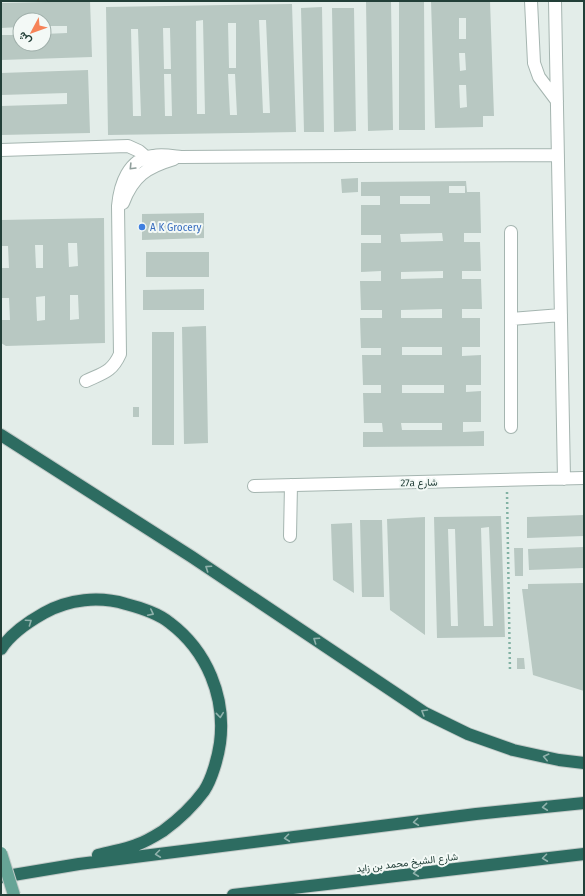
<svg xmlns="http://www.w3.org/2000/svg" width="585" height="896" font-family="'Fira Sans',Vazirmatn,sans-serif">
	<rect width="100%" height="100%" fill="#e3ede9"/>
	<path fill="#b8c8c2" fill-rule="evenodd" d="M90,1L92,57L1,60V35H20V44H44V34L67,33V26H44V20H20V27L1,28V3Z
		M366,1H391L393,130L368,131Z
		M399,1H424L425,130H399Z
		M431,1H490L494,116H483V127L435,128ZM459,18H466V39H459ZM459,53H465L466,70L460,71ZM459,85H466L467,107L460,108Z
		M292,4L296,132L108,135L106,7ZM203,20L205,114H197L196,21ZM259,20H266L270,113H263ZM228,23H236V68H229ZM163,28H170L171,69H164ZM131,29H138L141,116H133ZM164,74H171L172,116H165ZM228,74H235L237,115H230Z
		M322,7L324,132H304L301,8Z
		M332,8H354L356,131L334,132Z
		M88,70L90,133L1,135V106L67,104V93L1,95V73Z
		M358,178V192L342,193L341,179Z
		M466,181L467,192H480L481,233H464V242H480L481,271H462V279H481L482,309H462V318H480V347H462V356L481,355V385H466V392L481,391V422H463V432L484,431V446L363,447V432H383L382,423H364L363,393H381V385H363L362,355H381V348H361L360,318H382V310H361L360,281H381V271L361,272V243H381V235H361V205H380V196H361V182ZM449,186H465V193H449ZM400,196H430V204H400ZM442,233L443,241L401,242L400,234ZM443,271V278L401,279V272ZM442,309V318H401V310ZM402,347H442V355H402ZM402,385H444V393H402ZM401,423H442V430H402Z
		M204,213V238L142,240V214Z
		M104,218L105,343L6,346L1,343V320H10L9,298H1V268H9L8,246H1V220ZM68,243H77L78,266L69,267ZM35,245H43V268H36ZM70,295H78L79,319L70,320ZM45,296V320L37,321L36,297Z
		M146,252H209V277H146Z
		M204,289V310H143V290Z
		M206,326L208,443L184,444L182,327Z
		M152,332H174V445H152Z
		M133,407H139V417H133Z
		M584,515V536L527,538V517Z
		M501,516L505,637L437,638L434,517ZM489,527L493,626H484L481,528ZM448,529H455L458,626H451Z
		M425,517V635L390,610L387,519Z
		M360,520H382L384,597H362Z
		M352,523L354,593L333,580L331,524Z
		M584,547V568L529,570L528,549Z
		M514,548H523V576H515Z
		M584,583V691L533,675L522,589H528V584Z
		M517,658H524L525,669H517Z"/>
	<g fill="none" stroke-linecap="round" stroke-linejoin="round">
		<defs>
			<path id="minor" d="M531,1L534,63L539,77L557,101
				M555,1L564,479
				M1,150L128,146L139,151L146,157
				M123,203C133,176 147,167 174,159
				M511,232V427
				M511,319L561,315
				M86,381C103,373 112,372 120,354L118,206C120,185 128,159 153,156C162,154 172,156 181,157L558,155
				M254,486L584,478
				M290,536L291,485"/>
			<path id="highway" d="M1,435L192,557L425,713L468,734L513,750L559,760L584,763
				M1,649C11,633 28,622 44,613C69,599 99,596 126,604C141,608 158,613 170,623C207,651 226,697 220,743C218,757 212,779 204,791C193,806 178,820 163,831C155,836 145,842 136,845C124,850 111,851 98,855
				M1,877L79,864L476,814L584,803
				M233,895L584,854"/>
		</defs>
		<use href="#minor" stroke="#a5b5b0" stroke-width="14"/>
		<use href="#highway" stroke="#c1c9c7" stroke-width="14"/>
		<path stroke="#82b2a4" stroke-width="2.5" stroke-dasharray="2 3" stroke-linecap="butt" d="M507,492L510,672"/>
		<use href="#minor" stroke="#fff" stroke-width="12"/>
		<use href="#highway" stroke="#2d6c61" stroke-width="12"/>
		<defs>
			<path id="major-bridge" d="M1,853L14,895"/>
		</defs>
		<use href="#major-bridge" stroke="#c1c9c7" stroke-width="14" stroke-linecap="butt"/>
		<use href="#major-bridge" stroke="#66a496" stroke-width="12"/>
	</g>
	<defs><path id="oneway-chevron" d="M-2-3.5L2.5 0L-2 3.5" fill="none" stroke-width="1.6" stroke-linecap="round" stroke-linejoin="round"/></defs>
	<use stroke="#909f9c" href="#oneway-chevron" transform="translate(132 167) rotate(134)"/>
	<g stroke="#90b2ac">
		<use href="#oneway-chevron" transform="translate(208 568) rotate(-146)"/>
		<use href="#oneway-chevron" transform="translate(151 613) rotate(27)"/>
		<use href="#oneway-chevron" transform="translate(29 622) rotate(-35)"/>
		<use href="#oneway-chevron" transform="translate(316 640) rotate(-146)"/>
		<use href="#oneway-chevron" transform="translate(424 712) rotate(-149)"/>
		<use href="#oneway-chevron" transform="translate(220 715) rotate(84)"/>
		<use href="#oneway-chevron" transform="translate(546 757) rotate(-167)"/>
		<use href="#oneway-chevron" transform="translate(545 807) rotate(174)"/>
		<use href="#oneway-chevron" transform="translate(416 822) rotate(173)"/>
		<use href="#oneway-chevron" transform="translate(287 838) rotate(173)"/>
		<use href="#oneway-chevron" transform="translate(158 854) rotate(173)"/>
		<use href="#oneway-chevron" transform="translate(545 858) rotate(173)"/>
		<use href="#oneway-chevron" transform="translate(416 873) rotate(173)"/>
	</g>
	<circle fill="#3f7fe0" stroke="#f3f9f6" stroke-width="1.5" cx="142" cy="227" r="4"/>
	<g text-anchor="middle" stroke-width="4" stroke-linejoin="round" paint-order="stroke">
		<g font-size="10" fill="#366cbe" stroke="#f3f9f6" text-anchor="start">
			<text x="150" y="231">A K Grocery</text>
		</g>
		<g font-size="10" fill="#223f38" stroke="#f3f9f6">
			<text transform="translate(419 482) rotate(-1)" y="4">27a شارع</text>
			<text transform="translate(407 862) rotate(-7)" y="4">شارع الشيخ محمد بن زايد</text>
		</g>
	</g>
	<rect width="585" height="896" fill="none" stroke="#223f38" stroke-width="4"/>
	<g transform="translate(32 32) rotate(229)"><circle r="19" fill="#f3f9f6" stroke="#9fafaa"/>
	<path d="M0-3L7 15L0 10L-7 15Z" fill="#f68358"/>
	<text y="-6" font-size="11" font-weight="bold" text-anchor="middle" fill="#223f38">ش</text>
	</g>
</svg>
